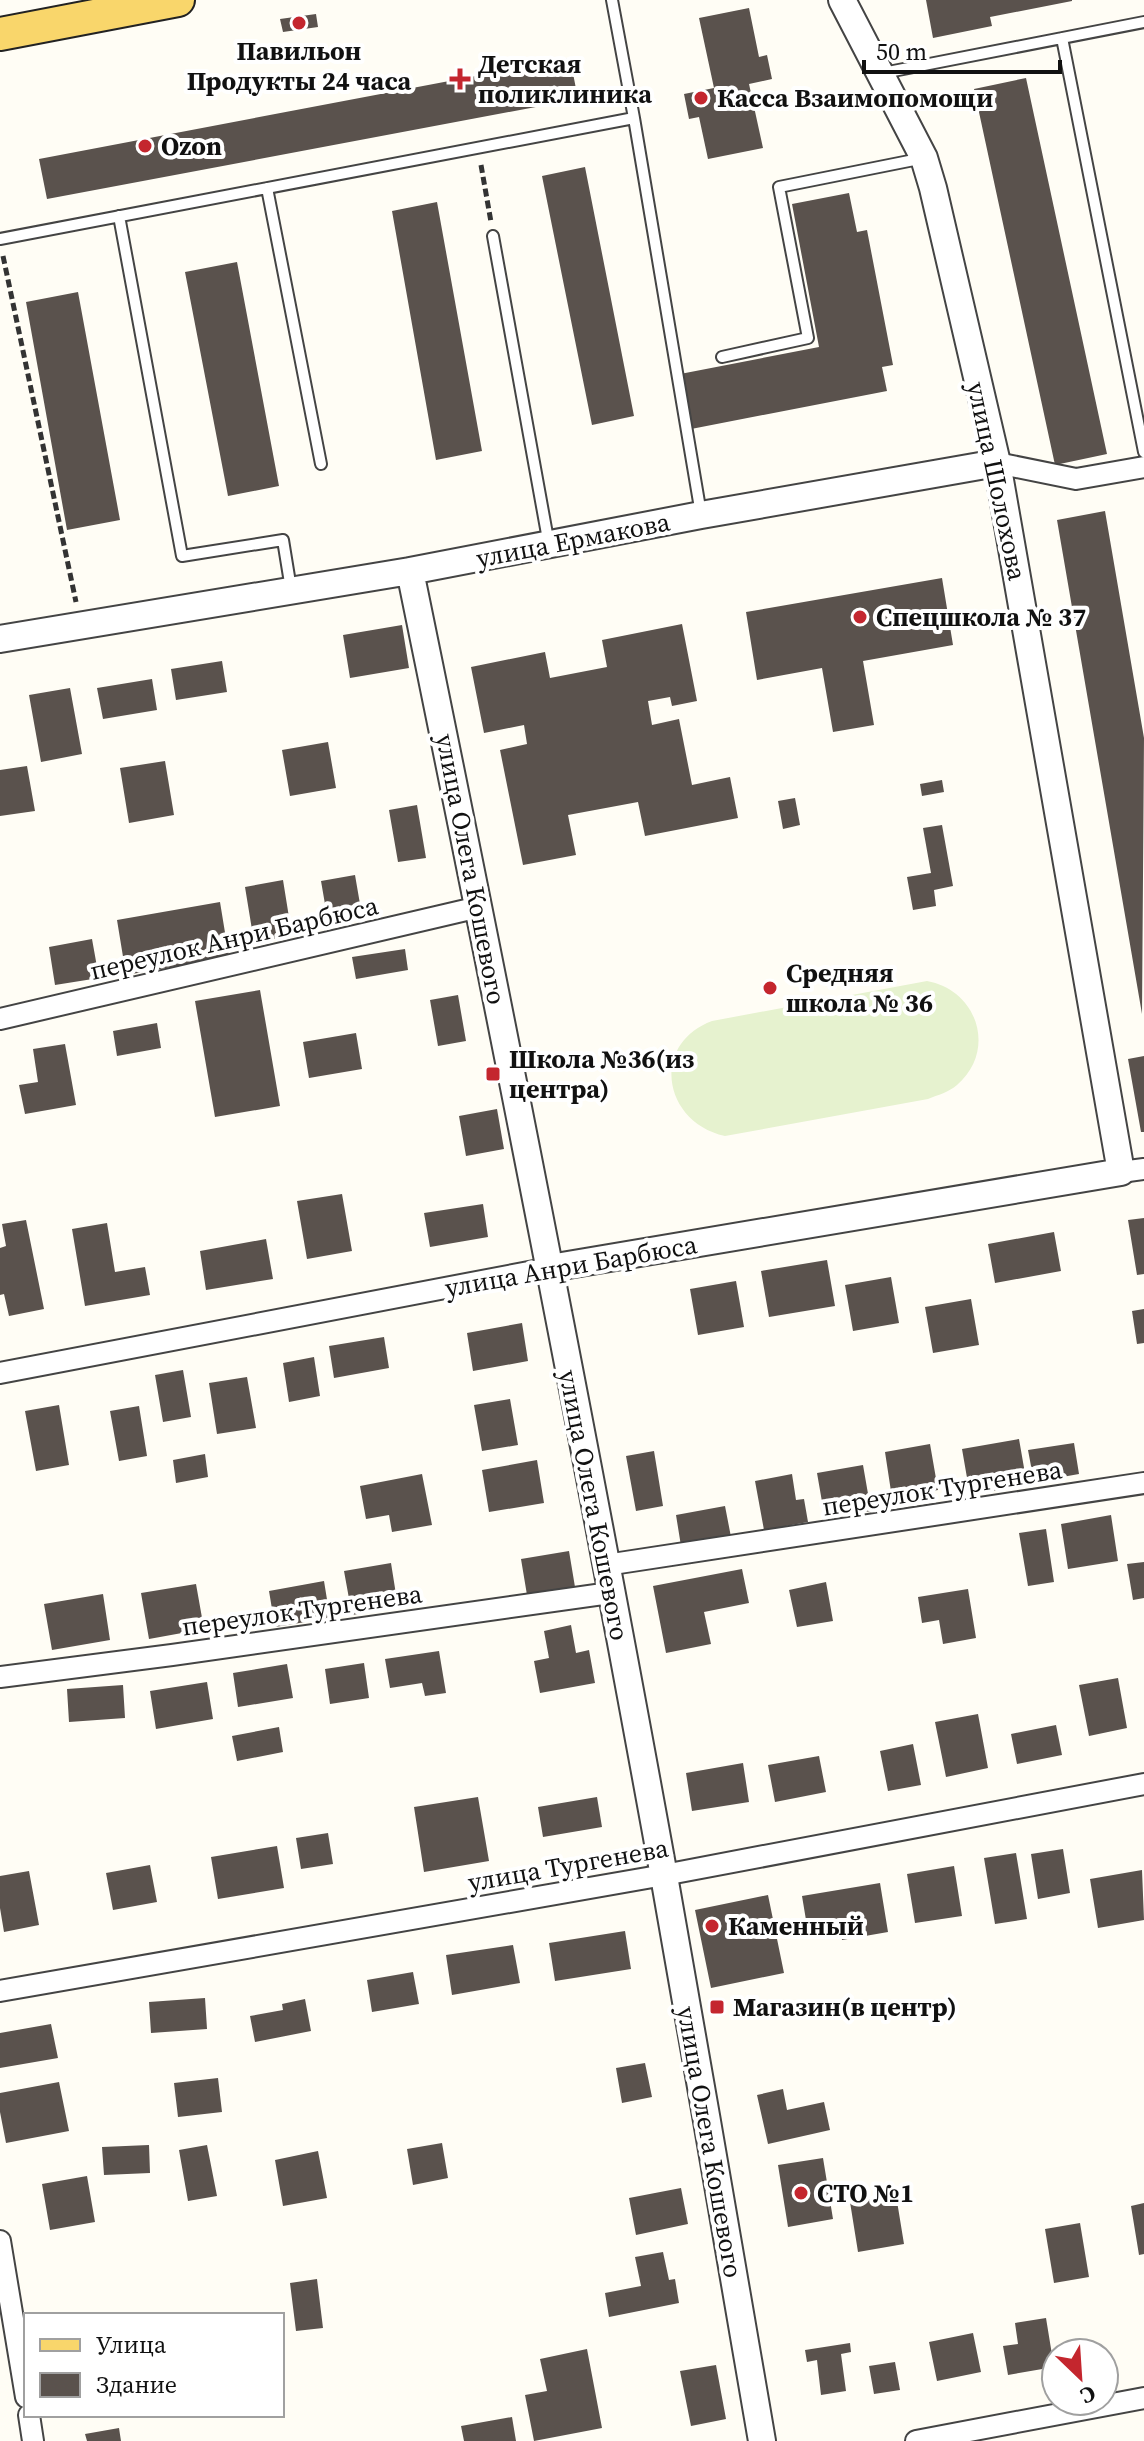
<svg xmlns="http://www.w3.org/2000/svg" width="1144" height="2441" font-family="'Source Serif 4',serif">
	<rect width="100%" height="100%" fill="#fffdf5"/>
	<path fill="#e6f2cf" d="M927,981C978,990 997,1051 957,1085C949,1092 938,1095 928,1099L725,1136C664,1123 649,1045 712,1021Z"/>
	<path fill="#5a524d" d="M926,0H1072V1L990,17L992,26L933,38Z
		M749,8L759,57L767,55L772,79L749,84L763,148L708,159L699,117L689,119L684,94L714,88L699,18Z
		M316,14L318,27L283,32L280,19Z
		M570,58L578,99L47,199L39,159Z
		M1026,78L1107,454L1055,465L974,89Z
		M585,167L634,416L592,425L542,176Z
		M849,193L857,232L867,230L893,365L882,367L887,391L686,430L675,375L819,347L792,204Z
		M437,202L482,451L436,460L392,211Z
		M237,262L279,486L228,496L185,272Z
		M78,292L120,520L67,530L26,302Z
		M1105,511L1144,738L1142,1014L1057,520Z
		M942,578L953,645L863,661L874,725L833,732L822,668L757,680L746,612Z
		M682,624L697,701L672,706L670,697L648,701L652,725L679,719L692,785L730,777L738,818L645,836L638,802L568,815L576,855L523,865L500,750L527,744L524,725L484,733L471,667L545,652L550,678L607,667L602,640Z
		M402,625L409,668L350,678L343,635Z
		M222,661L227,692L176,700L171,669Z
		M152,679L157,710L103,719L97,688Z
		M70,688L82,754L41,762L29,695Z
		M328,742L336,788L290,796L282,750Z
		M165,761L174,815L129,823L120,768Z
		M27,766L35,811L0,816V770Z
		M942,780L944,792L922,796L920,784Z
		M795,798L800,825L783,829L778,801Z
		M417,805L426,858L398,862L389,810Z
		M942,825L953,886L934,890L936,906L913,910L907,877L931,873L923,828Z
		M355,875L360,904L326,910L321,881Z
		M283,880L292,936L254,942L245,887Z
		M220,902L229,957L126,975L117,920Z
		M92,939L99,978L55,985L49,947Z
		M405,949L408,970L356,979L352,957Z
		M260,990L280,1106L215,1117L195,1001Z
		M458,995L466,1041L438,1046L430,1000Z
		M157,1023L161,1048L117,1056L113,1031Z
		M356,1033L362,1069L309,1078L303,1042Z
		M65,1044L76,1105L25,1114L19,1085L38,1082L33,1049Z
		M1144,1056V1132H1141L1128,1059Z
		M497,1109L504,1149L466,1156L459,1116Z
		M342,1194L352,1251L307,1259L297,1201Z
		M483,1204L488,1237L430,1247L424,1213Z
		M1144,1218V1274L1137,1275L1128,1220Z
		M26,1220L44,1309L9,1316L4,1294L0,1295V1248L6,1246L2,1224Z
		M107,1223L115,1272L145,1267L150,1295L85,1306L72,1229Z
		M1054,1232L1061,1271L995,1283L988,1244Z
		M266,1239L273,1279L206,1290L200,1251Z
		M827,1260L835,1306L769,1317L761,1271Z
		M891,1277L899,1323L853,1331L845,1285Z
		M736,1281L744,1327L698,1335L690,1289Z
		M971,1299L979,1345L933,1353L925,1307Z
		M1144,1309V1343L1137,1344L1132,1311Z
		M522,1323L528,1361L473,1371L467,1333Z
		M384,1337L389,1368L334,1378L329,1346Z
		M314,1357L320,1396L289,1402L283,1363Z
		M183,1370L191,1417L163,1422L155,1375Z
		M247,1377L256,1428L217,1434L209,1383Z
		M510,1399L518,1445L482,1451L474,1405Z
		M59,1405L69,1465L36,1471L25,1411Z
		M139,1406L147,1456L119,1461L110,1411Z
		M1019,1439L1027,1485L970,1495L962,1449Z
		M1074,1443L1079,1474L1034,1482L1028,1450Z
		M930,1444L938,1490L892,1498L885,1452Z
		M654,1451L663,1506L636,1511L626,1456Z
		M205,1454L208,1477L176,1483L173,1460Z
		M537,1460L544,1503L489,1512L482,1470Z
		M863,1465L871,1511L825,1519L817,1473Z
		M422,1474L432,1525L392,1532L389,1515L366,1519L360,1486Z
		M792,1474L796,1500L804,1499L808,1522L764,1530L755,1481Z
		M725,1506L731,1537L681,1546L676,1515Z
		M1111,1515L1118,1561L1068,1569L1061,1524Z
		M1046,1529L1054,1582L1028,1586L1019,1533Z
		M569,1551L575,1587L527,1595L521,1559Z
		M1144,1562V1598L1133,1600L1127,1564Z
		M391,1563L398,1607L352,1615L344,1571Z
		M742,1569L749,1603L704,1612L711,1644L666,1653L653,1586Z
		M324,1581L330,1618L275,1627L269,1591Z
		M826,1582L833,1621L797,1627L789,1590Z
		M196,1584L204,1629L149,1639L141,1593Z
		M968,1589L976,1638L943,1644L939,1620L922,1623L918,1597Z
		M103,1594L110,1640L52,1650L44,1604Z
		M571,1625L576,1653L589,1650L595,1683L540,1693L534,1661L549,1658L544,1631Z
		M439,1651L446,1693L425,1696L422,1683L390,1688L385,1659Z
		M364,1663L369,1698L330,1704L325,1669Z
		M287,1664L293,1698L238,1707L233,1673Z
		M1118,1678L1127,1728L1089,1736L1079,1685Z
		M207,1682L213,1719L156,1729L150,1691Z
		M123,1685L125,1718L69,1722L67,1689Z
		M978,1714L988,1768L946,1777L935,1722Z
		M1056,1725L1062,1755L1017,1764L1011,1734Z
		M279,1727L283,1752L237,1761L232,1736Z
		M913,1744L921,1785L888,1791L880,1751Z
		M819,1756L826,1792L775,1802L768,1765Z
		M743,1763L749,1802L692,1811L686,1773Z
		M478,1797L489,1861L424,1872L414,1807Z
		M597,1797L602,1827L543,1837L538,1807Z
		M328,1833L333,1864L301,1869L296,1838Z
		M277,1846L284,1888L218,1899L211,1857Z
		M1063,1849L1070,1893L1038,1899L1031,1854Z
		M1016,1853L1027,1919L995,1924L984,1858Z
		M150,1865L157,1902L113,1910L106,1873Z
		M954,1866L962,1916L915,1923L907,1874Z
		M1142,1870L1144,1920L1098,1928L1090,1879Z
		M29,1871L39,1925L4,1932L0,1908V1876Z
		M880,1883L888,1932L842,1940L840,1927L808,1932L802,1896Z
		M768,1895L784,1973L711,1988L695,1910Z
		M625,1931L631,1969L555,1981L549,1943Z
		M513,1945L520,1983L452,1995L446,1955Z
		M413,1972L419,2004L372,2012L367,1980Z
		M205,1998L207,2029L151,2033L149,2002Z
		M305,1999L311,2031L255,2042L250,2016L283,2010L282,2004Z
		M51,2024L58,2058L0,2068V2033Z
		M645,2063L652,2097L622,2103L616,2068Z
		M218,2078L222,2112L178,2117L174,2083Z
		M59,2082L69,2131L6,2143L0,2112V2093Z
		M783,2089L787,2110L824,2102L830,2130L768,2144L757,2095Z
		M442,2143L448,2178L413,2185L407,2149Z
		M149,2145L150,2173L104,2175L102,2147Z
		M207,2145L217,2196L188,2201L179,2150Z
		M318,2151L327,2198L283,2206L275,2160Z
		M823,2158L833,2219L788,2227L778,2165Z
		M87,2176L95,2222L50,2230L42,2184Z
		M681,2188L688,2224L636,2235L629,2198Z
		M896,2195L904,2244L858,2252L850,2202Z
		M1144,2203V2254L1139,2255L1131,2206Z
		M1080,2223L1089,2277L1054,2283L1045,2229Z
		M663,2252L669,2280L675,2279L679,2303L609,2317L605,2293L641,2286L635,2257Z
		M317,2279L323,2328L296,2331L290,2283Z
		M1046,2318L1054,2367L1008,2375L1003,2346L1018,2344L1015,2323Z
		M973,2333L981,2372L937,2381L929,2342Z
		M850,2343L851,2352L841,2354L846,2391L821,2395L817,2360L807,2362L805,2350Z
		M587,2349L602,2428L534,2441L525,2395L547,2391L540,2359Z
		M895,2362L900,2390L874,2394L869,2366Z
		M716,2365L726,2419L691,2426L680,2371Z
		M512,2417L516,2441H464L461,2426Z
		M119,2428L121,2441H87L85,2434Z"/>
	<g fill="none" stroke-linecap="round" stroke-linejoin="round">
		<defs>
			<path id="service" d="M1062,38L1144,452
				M883,73L1144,22
				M634,118L701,514
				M267,188L321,464
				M119,216L182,556L283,540L291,589
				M493,236L549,545
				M0,239L634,118L612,0
				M722,357L808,338L779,187L924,158"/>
			<path id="minor" d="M997,463L1076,479L1144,467
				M0,1019L479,907
				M1121,1172L1144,1169
				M0,1373L550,1268
				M606,1565L1144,1483
				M0,1677L172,1655L610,1593
				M0,1991L664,1875L1144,1784
				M0,2241L26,2397
				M29,2415L33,2441
				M916,2441L1144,2398"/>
			<path id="tertiary" d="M410,571C499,1005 585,1440 664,1876C698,2064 729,2253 762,2441
				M0,639L410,571L701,515L997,463
				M550,1268L1121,1172L997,463L933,188L924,158L842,0"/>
			<path id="primary" d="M0,34L178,0"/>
		</defs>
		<use href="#service" stroke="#444" stroke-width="14"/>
		<use href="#minor" stroke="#444" stroke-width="24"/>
		<use href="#tertiary" stroke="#444" stroke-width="30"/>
		<use href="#primary" stroke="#222" stroke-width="36"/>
		<path stroke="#333" stroke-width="5" stroke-dasharray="8 4" stroke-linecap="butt" d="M481,165L491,222
			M3,256L76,602"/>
		<use href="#service" stroke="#fff" stroke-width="10"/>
		<use href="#minor" stroke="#fff" stroke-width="20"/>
		<use href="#tertiary" stroke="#fff" stroke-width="26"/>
		<use href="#primary" stroke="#f9d66b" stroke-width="32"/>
	</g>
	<g fill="#c4262e" stroke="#fff" stroke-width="3">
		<circle cx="299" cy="23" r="8"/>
		<path d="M456 67h8v8h8v8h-8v8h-8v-8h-8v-8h8z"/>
		<circle cx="701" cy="98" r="8"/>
		<circle cx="145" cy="146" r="8"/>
		<circle cx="860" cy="617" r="8"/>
		<circle cx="770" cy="988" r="8"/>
		<rect x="485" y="1066" width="16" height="16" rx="4"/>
		<circle cx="712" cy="1926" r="8"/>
		<rect x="709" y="1999" width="16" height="16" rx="4"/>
		<circle cx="801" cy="2193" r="8"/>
	</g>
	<g text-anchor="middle" stroke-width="8" stroke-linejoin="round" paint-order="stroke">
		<g font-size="26" font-weight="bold" fill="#111" stroke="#fff" text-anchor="start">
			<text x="299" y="60" text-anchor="middle">Павильон<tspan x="299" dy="30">Продукты 24 часа</tspan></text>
			<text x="478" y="73">Детская<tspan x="478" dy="30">поликлиника</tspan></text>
			<text x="717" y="107">Касса Взаимопомощи</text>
			<text x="161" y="155">Ozon</text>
			<text x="876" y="626">Спецшкола № 37</text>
			<text x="786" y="982">Средняя<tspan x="786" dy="30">школа № 36</tspan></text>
			<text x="509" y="1068">Школа №36(из<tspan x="509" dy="30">центра)</tspan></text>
			<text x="728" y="1935">Каменный</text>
			<text x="733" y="2016">Магазин(в центр)</text>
			<text x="817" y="2202">СТО №1</text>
		</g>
		<g font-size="26" fill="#111" stroke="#fff">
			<text transform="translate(997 481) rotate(78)" y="9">улица Шолохова</text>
			<text transform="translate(573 540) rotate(-11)" y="9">улица Ермакова</text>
			<text transform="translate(471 869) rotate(79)" y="9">улица Олега Кошевого</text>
			<text transform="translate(234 938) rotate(-13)" y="9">переулок Анри Барбюса</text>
			<text transform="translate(571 1266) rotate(-10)" y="9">улица Анри Барбюса</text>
			<text transform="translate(942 1488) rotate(-9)" y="9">переулок Тургенева</text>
			<text transform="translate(594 1505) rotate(79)" y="9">улица Олега Кошевого</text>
			<text transform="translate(302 1610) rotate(-8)" y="9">переулок Тургенева</text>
			<text transform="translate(568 1865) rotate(-10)" y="9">улица Тургенева</text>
			<text transform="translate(710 2142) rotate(80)" y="9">улица Олега Кошевого</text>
		</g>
	</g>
	<rect x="24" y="2313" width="260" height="104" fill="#ffffff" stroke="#a0a0a0" stroke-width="2"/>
	<rect x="40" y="2339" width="40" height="12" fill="#f9d66b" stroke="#a0a0a0" stroke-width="2"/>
	<text x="96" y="2353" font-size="24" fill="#111111">Улица</text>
	<rect x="40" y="2373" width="40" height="24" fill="#5a524d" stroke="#a0a0a0" stroke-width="2"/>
	<text x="96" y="2393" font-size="24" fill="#111111">Здание</text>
	<g transform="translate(1080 2377) rotate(155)"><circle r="38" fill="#ffffff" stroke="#a0a0a0" stroke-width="2"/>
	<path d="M0-6L14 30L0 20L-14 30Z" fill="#c4262e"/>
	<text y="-12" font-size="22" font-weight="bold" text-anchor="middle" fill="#111111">С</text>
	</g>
	<path d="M864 60v12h196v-12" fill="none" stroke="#111111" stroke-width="4"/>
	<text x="876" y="60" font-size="24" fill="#111111" stroke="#ffffff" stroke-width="6" paint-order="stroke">50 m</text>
</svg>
